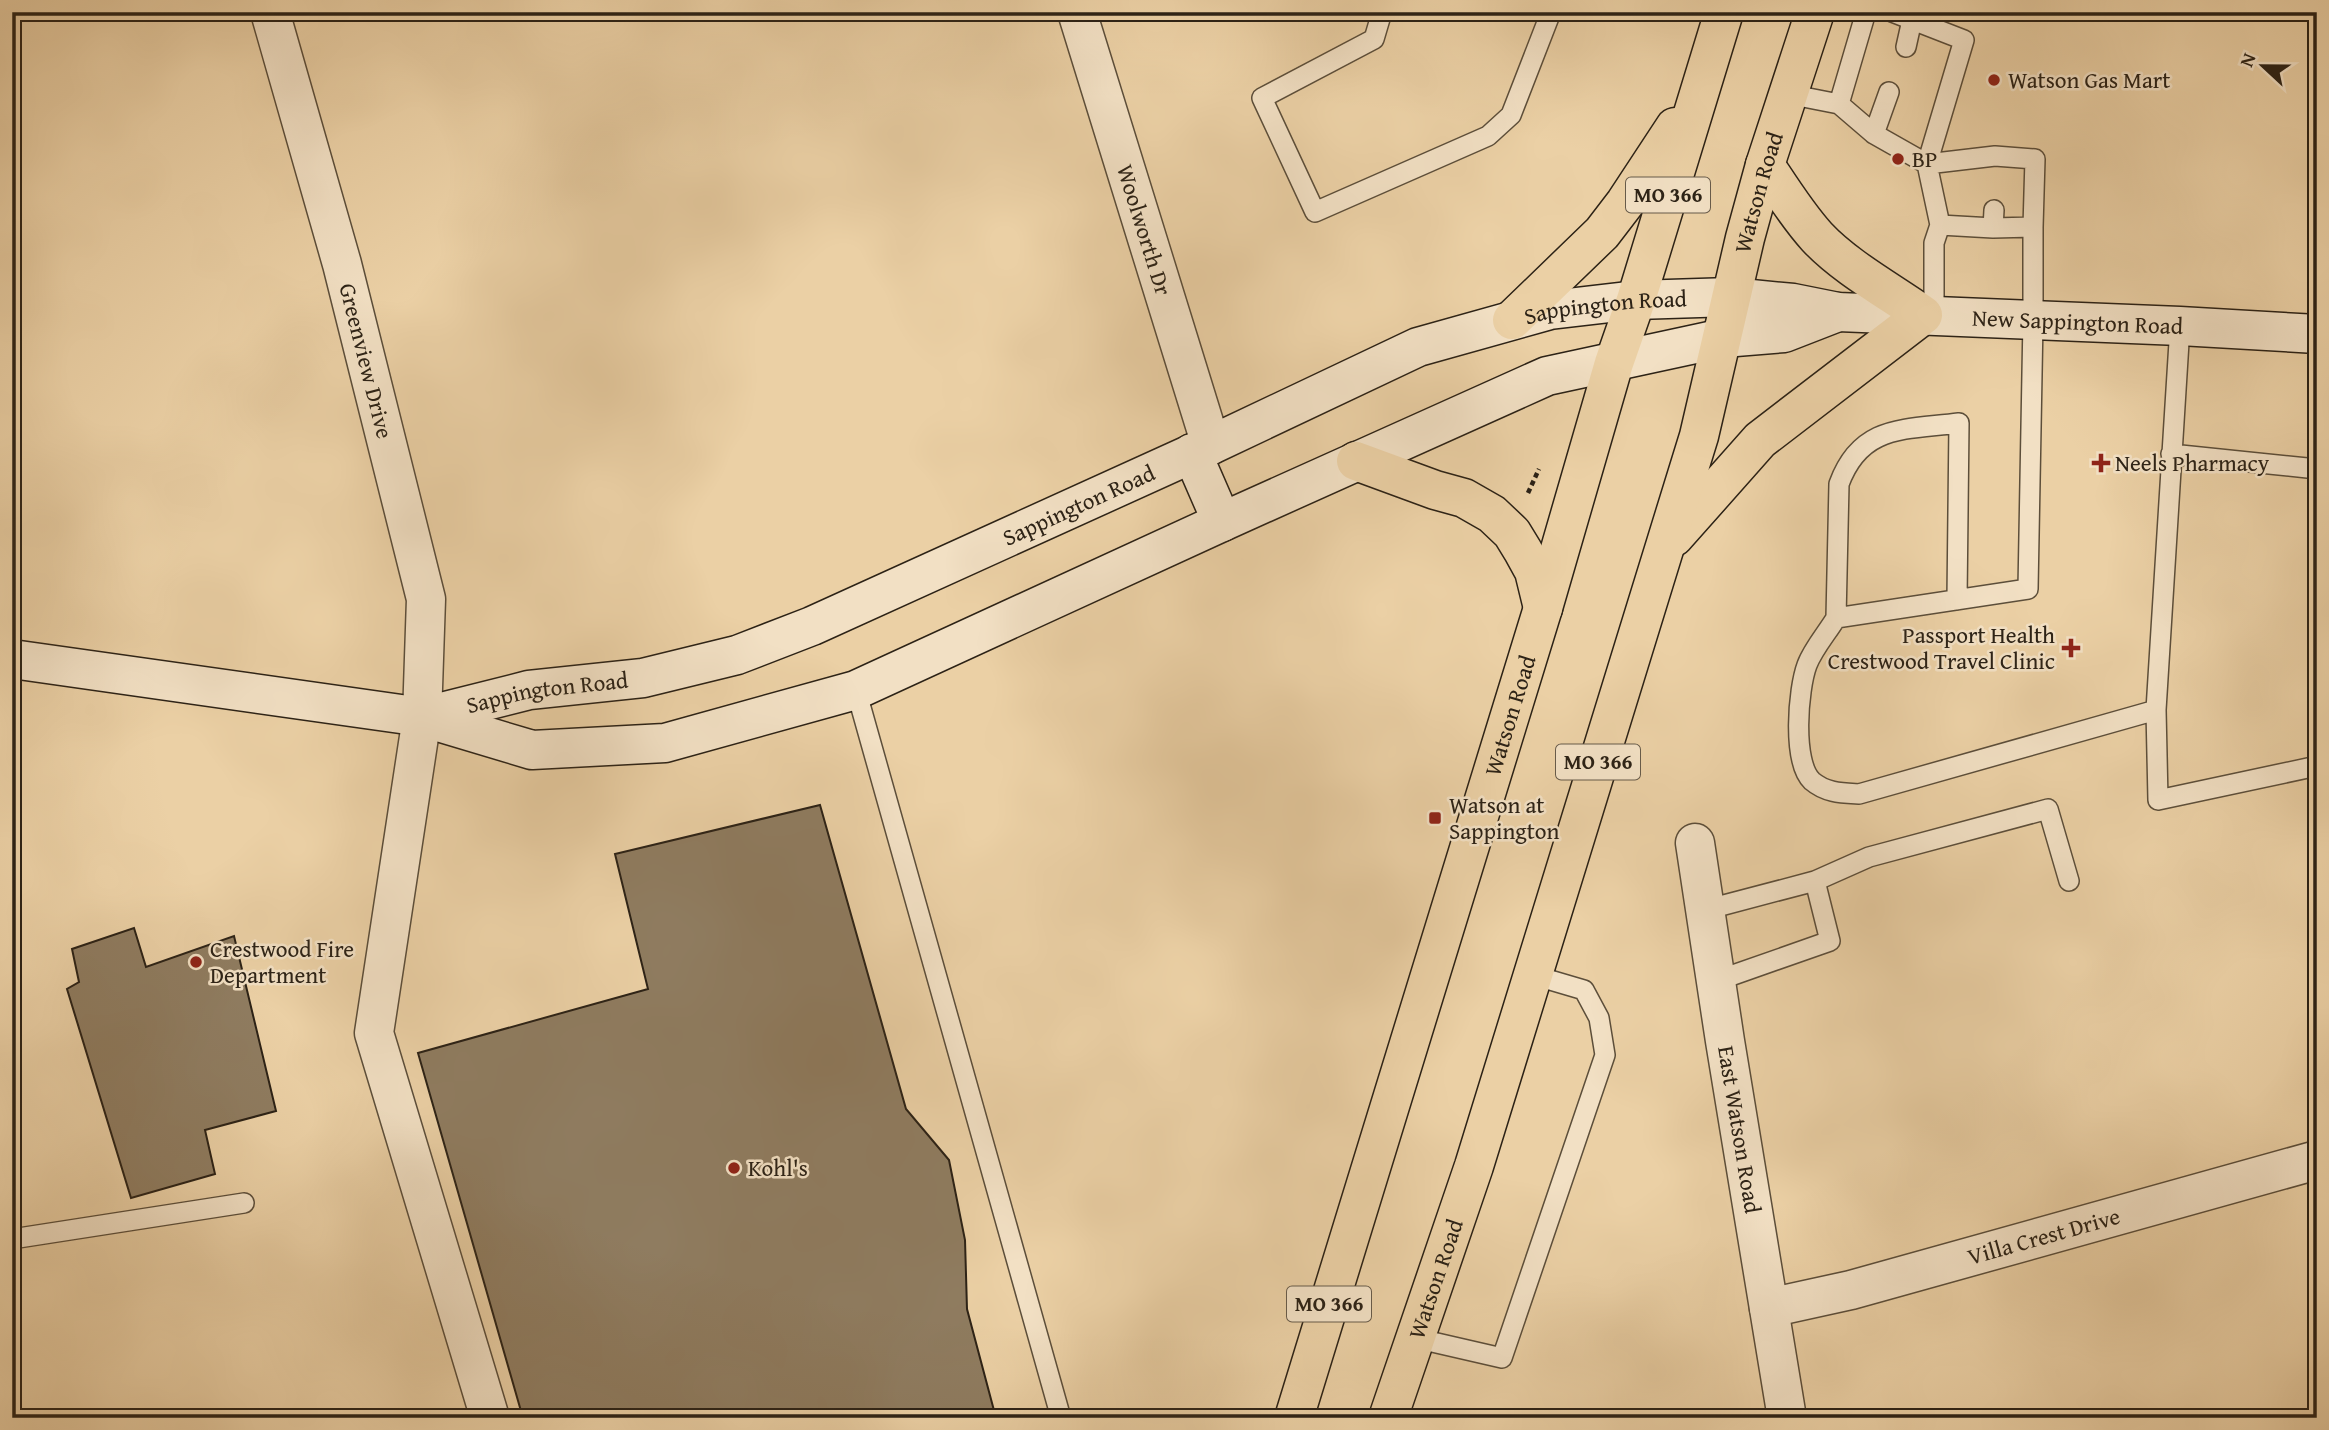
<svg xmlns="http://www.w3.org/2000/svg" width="2329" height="1430" font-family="'Gentium Book Plus',serif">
	<rect width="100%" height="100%" fill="#ebd0a5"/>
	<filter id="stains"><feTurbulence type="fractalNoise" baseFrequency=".00286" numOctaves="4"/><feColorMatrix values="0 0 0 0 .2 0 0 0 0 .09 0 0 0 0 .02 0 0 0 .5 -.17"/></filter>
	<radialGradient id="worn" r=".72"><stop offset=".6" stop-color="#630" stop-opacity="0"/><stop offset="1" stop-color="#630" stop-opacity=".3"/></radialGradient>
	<path fill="#8f7c60" stroke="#2c2216" stroke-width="2" d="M820,805L906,1109L949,1160L965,1240L967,1309L996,1418H523L418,1053L648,989L615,854Z
		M134,928L146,967L234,936L276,1111L205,1130L215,1174L131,1198L67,989L79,982L72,949Z"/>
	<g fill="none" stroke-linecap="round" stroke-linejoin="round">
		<defs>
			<path id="service" d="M1382,12L1374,39L1262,98L1315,212L1488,136L1511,115L1551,12
				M1906,47L1912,20
				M1788,94L1839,104L1874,134L1927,164L1940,225L1993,228L2033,227L2035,159L1995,156L1927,164L1964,40L1892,12
				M1839,104L1866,12
				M1874,134L1889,92
				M1993,228L1994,210
				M1934,314V243L1940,225
				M2180,326L2156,710L2158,800L2317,766
				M2171,454L2317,469
				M1957,600L1959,423C1905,430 1861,424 1839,484L1836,618L2028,589L2033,320V227
				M1836,618C1827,633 1813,649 1807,665C1798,689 1792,762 1812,781C1826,793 1842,793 1859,794L2156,710
				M856,690L1061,1418
				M1815,881L1869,857L2048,809L2069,881
				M1705,910L1815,881L1830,941L1716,981
				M12,1239L244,1203
				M1415,1338L1502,1358L1605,1055L1599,1018L1584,990L1533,975"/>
			<g id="minor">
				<path id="s1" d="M270,12L342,264L426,599L422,717L374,1033L490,1418"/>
				<path id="s2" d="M1077,12L1211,445"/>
				<path id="s3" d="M1769,1308L1851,1290L2317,1160"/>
			</g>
			<g id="tertiary">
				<path id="s4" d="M1695,843L1725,1041L1787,1418"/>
			</g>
			<g id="secondary">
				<path d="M1192,453L1222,522"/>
				<path d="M12,659L422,717L532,750L665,743L856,690L1222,522L1547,376L1723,338L1784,333L1838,312"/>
				<path id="s5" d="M422,717L529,690L643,678L737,655L812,626L1211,445L1418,347L1550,310L1636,300L1731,297L1793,303L1838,312L2180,326L2317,334"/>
			</g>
			<g id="primary">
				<path d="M1512,320L1602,233L1625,203L1675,127"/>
				<path d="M1356,461L1435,490L1464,498L1492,514L1512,533L1523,551L1534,571L1543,608"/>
				<path d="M1674,537L1760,440L1923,315C1889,291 1845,267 1817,237C1797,215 1781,189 1765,165"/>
				<path id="s6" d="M1294,1418L1543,608L1614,363L1636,300L1724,12"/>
				<path id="s7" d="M1388,1418L1474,1166L1699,436L1745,238L1765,165L1815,12"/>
			</g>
		</defs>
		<use href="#service" stroke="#5c4e3a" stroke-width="22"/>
		<use href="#minor" stroke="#5c4e3a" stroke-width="41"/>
		<use href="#tertiary" stroke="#5c4e3a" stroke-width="41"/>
		<use href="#secondary" stroke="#2c2216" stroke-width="41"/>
		<use href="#primary" stroke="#2c2216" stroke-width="41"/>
		<path stroke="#2c2216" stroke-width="4.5" stroke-dasharray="5 3.5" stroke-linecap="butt" d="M1528,493L1539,469"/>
		<use href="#service" stroke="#f2e0c4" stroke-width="19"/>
		<use href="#minor" stroke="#f2e0c4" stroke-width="38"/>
		<use href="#tertiary" stroke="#f2e0c4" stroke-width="38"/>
		<use href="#secondary" stroke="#f2e0c4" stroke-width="38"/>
		<use href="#primary" stroke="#ebd0a5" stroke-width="38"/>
	</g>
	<g fill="#8f2418" stroke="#f2e0c4" stroke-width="2.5">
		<circle cx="1994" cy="80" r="7"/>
		<circle cx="1898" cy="159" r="7"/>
		<path d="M2097.5 452.5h7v7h7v7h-7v7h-7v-7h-7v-7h7z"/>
		<path d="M2067.5 637.5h7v7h7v7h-7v7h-7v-7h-7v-7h7z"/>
		<rect x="1428" y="811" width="14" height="14" rx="3.5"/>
		<circle cx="196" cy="962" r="7"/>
		<circle cx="734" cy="1168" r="7"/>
	</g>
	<g text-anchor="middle" stroke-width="5" stroke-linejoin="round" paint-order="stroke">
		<g fill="#f2e0c4" stroke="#675b4a" stroke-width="2">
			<rect x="1626" y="177.5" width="84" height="35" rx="5"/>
			<rect x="1556" y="744.5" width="84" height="35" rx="5"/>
			<rect x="1287" y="1286.5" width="84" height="35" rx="5"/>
		</g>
		<g font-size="21" font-weight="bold" fill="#2c2216">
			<text x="1668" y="202">MO 366</text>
			<text x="1598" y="769">MO 366</text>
			<text x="1329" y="1311">MO 366</text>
		</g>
		<g font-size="23" fill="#2c2216" stroke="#f2e0c4" text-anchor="start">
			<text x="2008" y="88">Watson Gas Mart</text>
			<text x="1912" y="167">BP</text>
			<text x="2115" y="471">Neels Pharmacy</text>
			<text x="2055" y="643" text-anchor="end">Passport Health<tspan x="2055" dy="26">Crestwood Travel Clinic</tspan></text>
			<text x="1449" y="813">Watson at<tspan x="1449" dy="26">Sappington</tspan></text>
			<text x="210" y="957">Crestwood Fire<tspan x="210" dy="26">Department</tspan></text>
			<text x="748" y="1176">Kohl's</text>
		</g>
		<g font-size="23" fill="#2c2216" stroke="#f2e0c4">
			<text dy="8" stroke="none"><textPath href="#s7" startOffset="1281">Watson Road</textPath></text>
			<text dy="8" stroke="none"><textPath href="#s2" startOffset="228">Woolworth Dr</textPath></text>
			<text dy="8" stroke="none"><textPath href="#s5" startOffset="1262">Sappington Road</textPath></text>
			<text dy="8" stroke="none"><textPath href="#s5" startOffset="1736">New Sappington Road</textPath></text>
			<text dy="8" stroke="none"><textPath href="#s1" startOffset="362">Greenview Drive</textPath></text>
			<text dy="8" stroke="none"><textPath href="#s5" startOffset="695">Sappington Road</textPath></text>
			<text dy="8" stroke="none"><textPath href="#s5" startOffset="128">Sappington Road</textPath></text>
			<text dy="8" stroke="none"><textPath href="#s6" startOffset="735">Watson Road</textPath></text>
			<text dy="8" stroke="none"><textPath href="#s4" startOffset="290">East Watson Road</textPath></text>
			<text dy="8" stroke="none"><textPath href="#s3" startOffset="284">Villa Crest Drive</textPath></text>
			<text dy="8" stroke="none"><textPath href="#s7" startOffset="147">Watson Road</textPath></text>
		</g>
	</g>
	<rect width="2329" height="1430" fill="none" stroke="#ebd0a5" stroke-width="42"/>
	<rect x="14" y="14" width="2301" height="1402" fill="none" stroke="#2c2216" stroke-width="3.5"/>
	<rect x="21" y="21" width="2287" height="1388" fill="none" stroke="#2c2216" stroke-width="2"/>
	<g transform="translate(2263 66) rotate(292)" stroke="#f2e0c4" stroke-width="5" paint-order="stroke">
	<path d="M0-5L12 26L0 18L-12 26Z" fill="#2c2216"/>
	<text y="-10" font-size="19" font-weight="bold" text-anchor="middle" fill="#2c2216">N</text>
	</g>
	<rect width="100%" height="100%" filter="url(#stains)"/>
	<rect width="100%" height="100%" fill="url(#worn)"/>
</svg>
